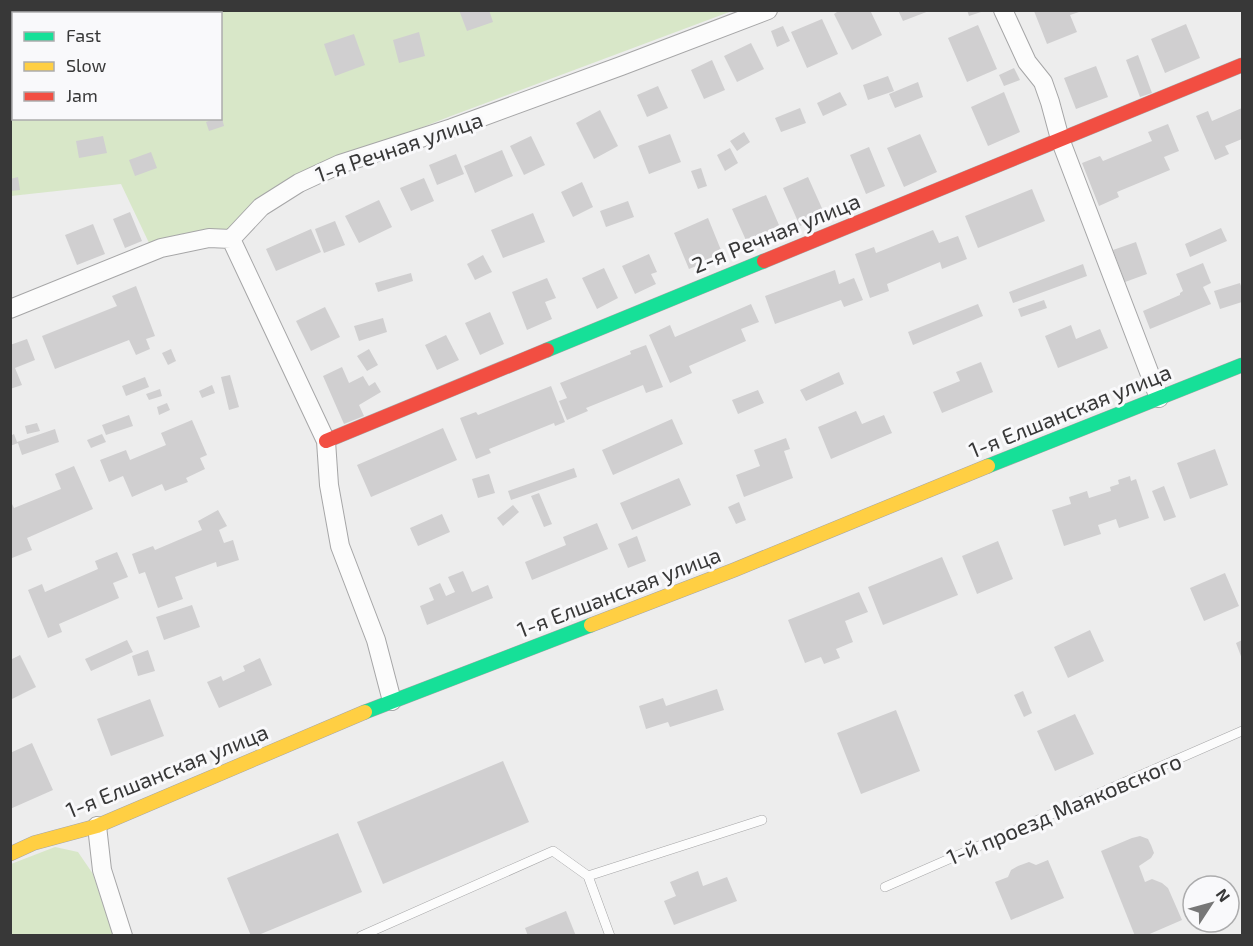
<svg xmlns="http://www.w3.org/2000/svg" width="1253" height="946" font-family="'Exo 2',sans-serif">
	<rect width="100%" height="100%" fill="#ededed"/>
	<path fill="#d8e7c8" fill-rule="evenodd" d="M10,11H732L451,116L311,171L227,233L150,245L121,184L11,196ZM14,14H220V118H14Z
		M55,847L78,852L93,874L113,935L11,936V864Z"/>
	<path fill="#d0cfd0" d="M459,10H489L493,22L467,31Z
		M840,10H870L882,35L852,50L834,14Z
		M898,10H929V11L903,21Z
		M967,10H984V11L969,16Z
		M1035,10H1082V11L1070,15L1077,32L1047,44L1034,11Z
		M822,19L838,54L807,68L791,32Z
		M1186,24L1200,58L1165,73L1151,39Z
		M978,25L997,69L967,82L948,38Z
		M783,26L790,41L777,47L771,31Z
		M419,32L425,56L399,63L393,40Z
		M354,34L365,65L335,76L324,44Z
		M751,43L764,69L737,82L724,56Z
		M1138,55L1152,93L1140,97L1126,60Z
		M712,60L725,90L704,99L691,70Z
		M1096,66L1108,97L1076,109L1064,78Z
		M1014,68L1020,80L1004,86L999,75Z
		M888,76L894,91L868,100L863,85Z
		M918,82L923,97L895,108L889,94Z
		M658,86L668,108L647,117L637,95Z
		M840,92L847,105L823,116L817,103Z
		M1004,92L1020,132L988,146L971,107Z
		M800,108L806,123L781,132L775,118Z
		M1242,108V139L1225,146L1229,154L1215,160L1196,116L1208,111L1212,121Z
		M600,110L618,146L594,159L576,123Z
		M216,118H222L224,126L209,131L206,122Z
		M1168,124L1179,151L1164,157L1170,170L1117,192L1119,197L1099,206L1082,163L1100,156L1103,161L1152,141L1148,132Z
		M744,132L750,142L737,151L730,141Z
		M670,134L681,162L649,174L638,146Z
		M920,134L937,172L904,187L887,148Z
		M103,136L107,153L79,158L76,141Z
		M531,136L545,165L524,175L510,146Z
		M869,147L885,186L866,194L850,155Z
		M730,148L738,163L725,171L717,155Z
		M502,150L513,176L475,193L464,166Z
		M151,152L157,168L135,176L129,160Z
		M456,154L464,174L437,185L429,165Z
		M701,168L707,186L698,189L691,171Z
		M18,177L20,190L10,191V179Z
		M808,177L825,215L800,226L783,188Z
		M424,178L434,201L411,211L400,188Z
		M582,182L593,207L573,217L561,192Z
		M1032,189L1045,221L978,248L965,216Z
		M766,195L782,232L749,247L732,209Z
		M379,200L392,227L359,243L345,216Z
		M628,201L634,217L606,227L600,211Z
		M130,212L142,241L125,248L113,219Z
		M533,213L545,242L503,258L491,230Z
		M708,218L723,255L689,269L674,233Z
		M335,221L345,245L324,253L315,229Z
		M93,224L105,254L77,265L65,235Z
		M1221,228L1227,241L1190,257L1185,244Z
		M311,229L321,252L276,271L266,249Z
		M933,230L939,243L958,236L967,259L942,269L940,262L887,284L889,291L870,298L855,254L874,247L876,253Z
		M1136,242L1147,274L1125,282L1113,250Z
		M649,254L657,272L651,274L656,284L635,294L622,266Z
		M483,255L492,272L475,280L467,264Z
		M1203,263L1211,283L1203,287L1211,304L1150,329L1143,311L1180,295V293L1183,291L1176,274Z
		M1083,264L1087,276L1013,303L1009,292Z
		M604,268L618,298L597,309L582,278Z
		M835,270L839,284L854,278L863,300L844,307L841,300L775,324L765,296Z
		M411,273L413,281L378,292L375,283Z
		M547,278L556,298L545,302L552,319L527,330L512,292Z
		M1240,283L1242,289V302L1220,309L1214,291Z
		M136,286L155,336L146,339L150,349L136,355L129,340L55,369L42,336L117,306L112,296Z
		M1044,300L1047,308L1021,317L1018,309Z
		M751,304L759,322L741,329L746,341L689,366L692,373L670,383L649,335L670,325L675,337Z
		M978,304L983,316L913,345L908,332Z
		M325,307L340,337L311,351L296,321Z
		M490,312L504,344L480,355L465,323Z
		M383,318L387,332L359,341L354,326Z
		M1071,325L1076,339L1100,329L1108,348L1058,368L1045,336Z
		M446,335L459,360L437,370L425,345Z
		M27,339L35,360L15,368L22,385L10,389V345Z
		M646,345L663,387L646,393L643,385L586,408L588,411L567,420L559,401L567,398L560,383L631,354L630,351Z
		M171,349L176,361L168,365L162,353Z
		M369,349L378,365L367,371L357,356Z
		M981,362L993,392L942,413L933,392L960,381L956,372Z
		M342,367L349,383L363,376L369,386L375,382L381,392L359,405L364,416L344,424L323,376Z
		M839,372L844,384L806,401L800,390Z
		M230,375L239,407L229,410L221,377Z
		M145,377L149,387L126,396L122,386Z
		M212,385L215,393L202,398L199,391Z
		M551,386L565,422L555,426L554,423L489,449L491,453L476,459L460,418L476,412L478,415Z
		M160,389L162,396L149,400L146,394Z
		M758,390L764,403L738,414L732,400Z
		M167,403L170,410L159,415L157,407Z
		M856,411L862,424L884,415L892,433L831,459L818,427Z
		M129,415L133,426L106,435L102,425Z
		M672,419L683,444L613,475L602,450Z
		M192,420L207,455L200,458L205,469L186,478L188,482L165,491L162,484L132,497L123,476L109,482L100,460L126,450L130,460L166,445L161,433Z
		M37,423L40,431L27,434L25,426Z
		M443,428L457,460L371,497L357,465Z
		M55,429L59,442L22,455L18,443L10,446V436L14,434L17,442Z
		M102,434L106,442L91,448L87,440Z
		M786,438L790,449L784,451L793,478L744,497L736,475L760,466L754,450Z
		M1215,449L1228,485L1190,499L1177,463Z
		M74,466L93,509L27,538L32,550L12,558L10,554V500L14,508L61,489L55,474Z
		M574,468L577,477L511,500L508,491Z
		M489,474L495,493L478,498L472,479Z
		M1130,476L1131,481L1136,479L1149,518L1119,528L1116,519L1098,525L1101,534L1064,546L1052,510L1071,504L1069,497L1087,491L1089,498L1111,491L1110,487L1119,484L1118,480Z
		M679,478L691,505L632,530L620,503Z
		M1164,486L1176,517L1164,521L1152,491Z
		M539,493L552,524L544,527L531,496Z
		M739,502L746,520L736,524L728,507Z
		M513,505L519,512L503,526L497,518Z
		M218,510L227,526L219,530L224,543L233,540L239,560L217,567L216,562L175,577L183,599L158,608L145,572L139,574L132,554L153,546L155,550L202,530L198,521Z
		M442,514L450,532L418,546L410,528Z
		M597,523L608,549L532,580L525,562L566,545L563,537Z
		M637,536L646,561L628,568L618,544Z
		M998,541L1013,579L977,594L962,556Z
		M117,552L128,577L113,583L119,598L59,624L62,632L48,638L28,590L42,584L45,592L98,569L95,561Z
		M942,557L958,595L883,625L868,587Z
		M463,571L472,592L488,585L493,598L427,625L420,606L434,600L429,588L440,583L446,596L455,592L448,577Z
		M1225,573L1239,606L1204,621L1190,588Z
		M859,592L868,612L845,621L853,642L836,649L840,658L824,664L821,657L805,663L788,620Z
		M192,605L200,627L164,640L156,617Z
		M1090,630L1104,661L1068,678L1054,647Z
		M127,640L133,652L91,671L85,659Z
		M1242,640V659L1236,643Z
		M148,650L155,671L138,676L132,656Z
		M20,655L36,687L10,700V660Z
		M260,658L272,685L219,708L207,682L221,676L223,681L245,671L243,666Z
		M717,689L724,710L670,727L668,722L646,729L639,706L663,698L666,706Z
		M1023,691L1032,713L1024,717L1014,695Z
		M150,699L164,736L111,756L97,719Z
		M896,710L920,771L861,794L837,733Z
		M1075,714L1094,754L1055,771L1037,731Z
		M32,743L53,790L10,809V753Z
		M503,761L529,822L383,884L357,822Z
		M338,833L362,892L256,936H251L227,878Z
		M1140,836L1148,839L1151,845L1154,853L1151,858L1139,866L1145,882L1152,879L1162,883L1168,888L1182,920L1145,936H1135L1101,851L1132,838Z
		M1048,860L1064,898L1011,920L995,882L1008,877L1011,870L1018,866L1029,862L1036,865Z
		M698,871L703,886L727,877L737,901L674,925L664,901L676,896L670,882Z
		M566,911L576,936H528L525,928Z"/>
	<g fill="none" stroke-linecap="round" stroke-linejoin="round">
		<defs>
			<path id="lane" d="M588,876L610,936
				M885,887L1242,731
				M361,936L553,851L588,876L762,820"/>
			<path id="street" d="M1003,10L1027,62L1043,82L1050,102L1060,139L1159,398
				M231,239L261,207L299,183L340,164L452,128L621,66L768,10
				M231,239L326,441L329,485L340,546L376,640L392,701
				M10,309L161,248L209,238L231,239
				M97,826L102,870L123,936"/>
			<path id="fast" d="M547,350L764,261
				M988,466L1242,365
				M365,712L591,625"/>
			<path id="slow" d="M591,625L734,570L988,466
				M10,854L34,843L97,826L365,712"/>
			<path id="jam" d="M764,261L1242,65
				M326,441L547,350"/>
		</defs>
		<use href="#lane" stroke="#a6a6a7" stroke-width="10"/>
		<use href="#street" stroke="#a6a6a7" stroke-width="20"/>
		<use href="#fast" stroke="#a6a6a7" stroke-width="15"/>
		<use href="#slow" stroke="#a6a6a7" stroke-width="15"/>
		<use href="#jam" stroke="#a6a6a7" stroke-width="15"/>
		<use href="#lane" stroke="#fcfcfc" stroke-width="9"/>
		<use href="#street" stroke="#fcfcfc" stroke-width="18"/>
		<use href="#fast" stroke="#16e098" stroke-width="14"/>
		<use href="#slow" stroke="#ffcf43" stroke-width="14"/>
		<use href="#jam" stroke="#f24e42" stroke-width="14"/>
	</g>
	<g text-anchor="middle" stroke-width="6" stroke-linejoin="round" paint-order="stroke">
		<g font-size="22" fill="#383838" stroke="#f9f9fb">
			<text transform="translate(399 147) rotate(-19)" y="8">1-я Речная улица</text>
			<text transform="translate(776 233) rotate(-22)" y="8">2-я Речная улица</text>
			<text transform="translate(1070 411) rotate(-22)" y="8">1-я Елшанская улица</text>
			<text transform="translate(619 592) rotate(-21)" y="8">1-я Елшанская улица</text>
			<text transform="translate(167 771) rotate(-22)" y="8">1-я Елшанская улица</text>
			<text transform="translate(1064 809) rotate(-23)" y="8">1-й проезд Маяковского</text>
		</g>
	</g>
	<rect width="1253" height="946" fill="none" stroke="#383838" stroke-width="24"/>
	<rect x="12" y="12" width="210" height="108" fill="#f9f9fb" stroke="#acacad" stroke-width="1.5"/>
	<rect x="24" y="32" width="30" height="9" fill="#16e098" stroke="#acacad" stroke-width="1.5"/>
	<text x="66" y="42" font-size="18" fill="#383838">Fast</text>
	<rect x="24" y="62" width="30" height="9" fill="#ffcf43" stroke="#acacad" stroke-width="1.5"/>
	<text x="66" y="72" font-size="18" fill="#383838">Slow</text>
	<rect x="24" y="92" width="30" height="9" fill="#f24e42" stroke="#acacad" stroke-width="1.5"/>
	<text x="66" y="102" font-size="18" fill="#383838">Jam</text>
	<g transform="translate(1211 904) rotate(54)"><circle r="28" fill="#f9f9fb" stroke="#acacad" stroke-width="1.5"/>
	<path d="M0-4.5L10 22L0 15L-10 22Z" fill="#777777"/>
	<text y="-9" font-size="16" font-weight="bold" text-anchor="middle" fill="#383838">N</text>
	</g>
</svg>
